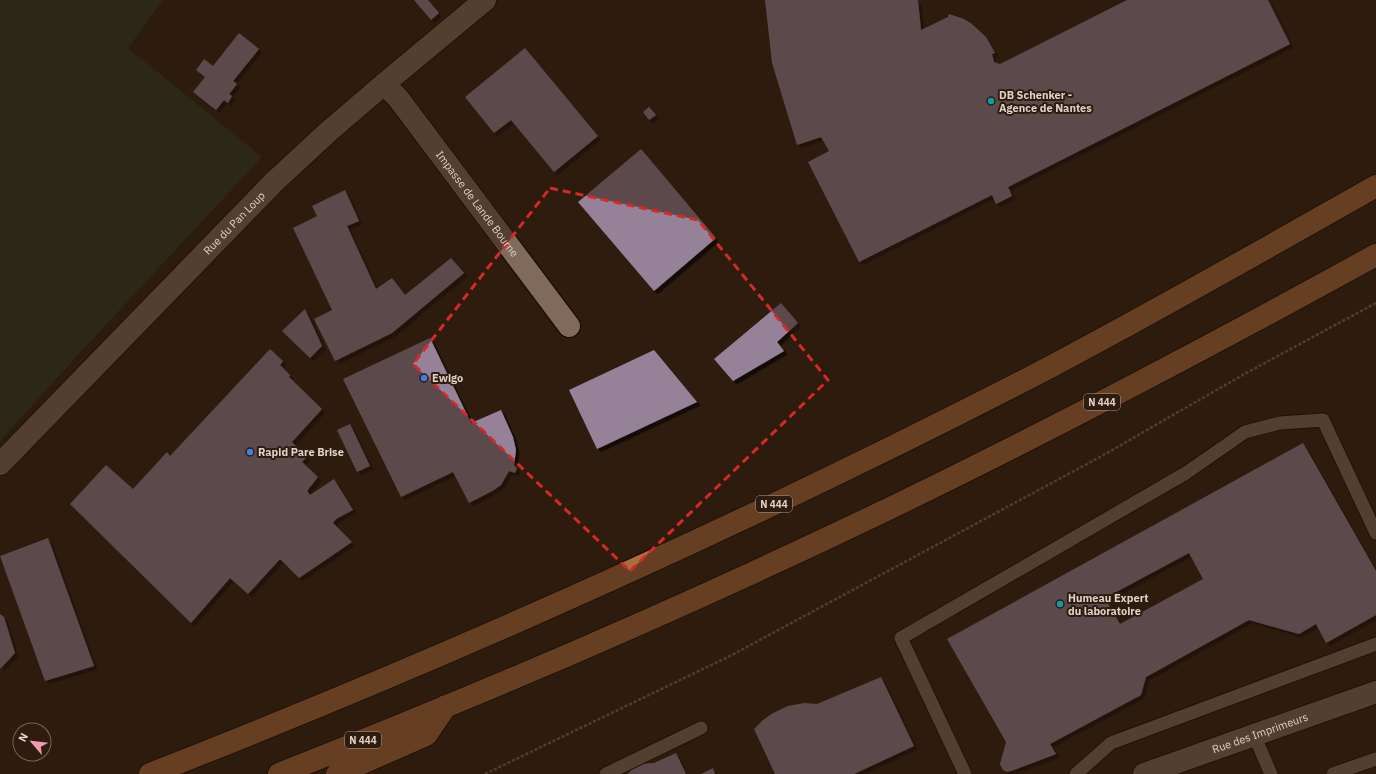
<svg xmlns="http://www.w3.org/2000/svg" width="1376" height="774" font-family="'IBM Plex Sans',sans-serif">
	<defs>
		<filter id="shadow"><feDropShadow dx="3.5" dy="3.5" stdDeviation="0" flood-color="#0009"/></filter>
	</defs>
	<rect width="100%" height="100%" fill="#2e1c0e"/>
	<path fill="#2a3623" d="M0,0H163L128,48L262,157L88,344L0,441Z"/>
	<path fill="#968298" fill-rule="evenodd" filter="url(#shadow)" d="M414,0H428L439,13L431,20Z
		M765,0H918L921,30L948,17L949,14L964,19L972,24L986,37L995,53L992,54L994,62L1000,64L1127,0H1268L1290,44L1008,187L1012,196L996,204L992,195L859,262L808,162L829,151L821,137L797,145L772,63Z
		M239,33L259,49L233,81L237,84L229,94L232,96L228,103L224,100L216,110L193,92L205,77L196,70L204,59L213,66Z
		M525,48L598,136L554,172L511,120L494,133L465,97Z
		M649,107L656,115L649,120L643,112Z
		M641,149L716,238L654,291L578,202Z
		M345,190L359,221L347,226L376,289L392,278L405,295L451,258L464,273L392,333L335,361L314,319L332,310L293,228L317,216L312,206Z
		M781,303L798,323L777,342L784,351L733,381L714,359Z
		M305,309L322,346L310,358L282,331Z
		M430,338L471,423L501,410L513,437L516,450L514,465L517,468L515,473L509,471L501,485L494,490L469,503L453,472L401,497L343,379Z
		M270,349L283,361L280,365L290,375L289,377L322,409L292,442L307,457L302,462L318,477L307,491L310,495L334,479L353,510L336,519L333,523L352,542L299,578L280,559L248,594L230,578L191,623L70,504L106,465L133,489L167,452L170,456Z
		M654,350L697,402L597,449L569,390Z
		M350,424L370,466L357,472L337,430Z
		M1303,443L1376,571V615L1326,643L1316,624L1299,634L1249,620L1146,677L1141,695L1050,744L1056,754L1014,770L1007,772L1003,770L1000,764L1006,742L947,639ZM1189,553L1203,579L1120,624L1105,598Z
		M48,538L94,666L45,681L0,556Z
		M0,614L4,617L15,653L0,669Z
		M881,677L914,746L854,774H775L754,729L763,720L773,713L788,706L804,703L817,704Z
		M676,753L686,774H628L633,768L639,764L654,763Z
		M713,768L715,774H701Z"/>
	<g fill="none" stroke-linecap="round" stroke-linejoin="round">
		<defs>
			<path id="service" d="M1254,735L1271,774
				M606,774L701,728
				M965,774L901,638L1186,473L1245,432L1280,423L1323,420L1376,533
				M1076,774L1111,743L1376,644
				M1333,774L1376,759"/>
			<g id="minor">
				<path id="s1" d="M384,84L398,98L569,326"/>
				<path id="s2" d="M1144,774L1376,692"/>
			</g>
			<g id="tertiary">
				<path id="s3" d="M0,464L274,182L328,132L384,84L485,0"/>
			</g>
			<path id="trunk" d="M150,774C449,657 743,525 1029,378C1146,317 1261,251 1376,186
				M279,774C462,702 645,624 823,540C1011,452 1194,355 1376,255
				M337,774L426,735L446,706"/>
		</defs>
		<use href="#service" stroke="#150600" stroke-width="15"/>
		<use href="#minor" stroke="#150600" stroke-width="24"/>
		<use href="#tertiary" stroke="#150600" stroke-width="24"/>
		<use href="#trunk" stroke="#150600" stroke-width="24"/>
		<path stroke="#77675c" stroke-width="2.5" stroke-dasharray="3 2" stroke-linecap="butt" d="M485,774L730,656L1100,457L1248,372L1376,303"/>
		<use href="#service" stroke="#806a5a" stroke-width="13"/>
		<use href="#minor" stroke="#806a5a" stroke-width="22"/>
		<use href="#tertiary" stroke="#806a5a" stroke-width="22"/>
		<use href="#trunk" stroke="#ac6c3c" stroke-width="22"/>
	</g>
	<path d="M0 0H1376V774H0ZM550,188L698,220L828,380L630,571L413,364Z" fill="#2e1c0e" fill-opacity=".55" fill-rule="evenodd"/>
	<path fill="none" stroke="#d62828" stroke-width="3" stroke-dasharray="8 5" stroke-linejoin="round" d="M550,188L698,220L828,380L630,571L413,364Z"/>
	<g fill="#0f9aa8" stroke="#2e1c0e" stroke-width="1.5">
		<circle cx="991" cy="101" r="4"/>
		<circle cx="1060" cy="604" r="4"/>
	</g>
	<g fill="#3f7fe0" stroke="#2e1c0e" stroke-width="1.5">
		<circle cx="424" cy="378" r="4"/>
		<circle cx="250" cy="452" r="4"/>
	</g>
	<g text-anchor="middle" stroke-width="4" stroke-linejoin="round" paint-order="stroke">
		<g fill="#2e1c0e" stroke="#aa9b91" stroke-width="1">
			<rect x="1084" y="394" width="36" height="16" rx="3"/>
			<rect x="756" y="496" width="36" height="16" rx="3"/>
			<rect x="345" y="732" width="36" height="16" rx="3"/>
		</g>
		<g font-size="10" font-weight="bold" fill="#dfd2c9">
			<text x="1102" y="406">N 444</text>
			<text x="774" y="508">N 444</text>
			<text x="363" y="744">N 444</text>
		</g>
		<g font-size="11" font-weight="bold" fill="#dfd2c9" stroke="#2e1c0e" text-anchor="start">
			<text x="999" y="99">DB Schenker -<tspan x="999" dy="13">Agence de Nantes</tspan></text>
			<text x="432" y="382">Ewigo</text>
			<text x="258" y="456">Rapid Pare Brise</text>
			<text x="1068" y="602">Humeau Expert<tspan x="1068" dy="13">du laboratoire</tspan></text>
		</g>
		<g font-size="11" fill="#dfd2c9" stroke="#2e1c0e">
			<text dy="4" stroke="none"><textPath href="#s1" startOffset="152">Impasse de Lande Bourne</textPath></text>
			<text dy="4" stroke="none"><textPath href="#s3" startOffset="336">Rue du Pan Loup</textPath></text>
			<text dy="4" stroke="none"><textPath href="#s2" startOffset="123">Rue des Imprimeurs</textPath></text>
		</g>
	</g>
	<g transform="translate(32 742) rotate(298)"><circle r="19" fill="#2e1c0e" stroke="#756559"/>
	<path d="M0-3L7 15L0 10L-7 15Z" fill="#f29aaf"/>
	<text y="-6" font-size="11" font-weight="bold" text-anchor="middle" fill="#dfd2c9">N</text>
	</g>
</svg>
